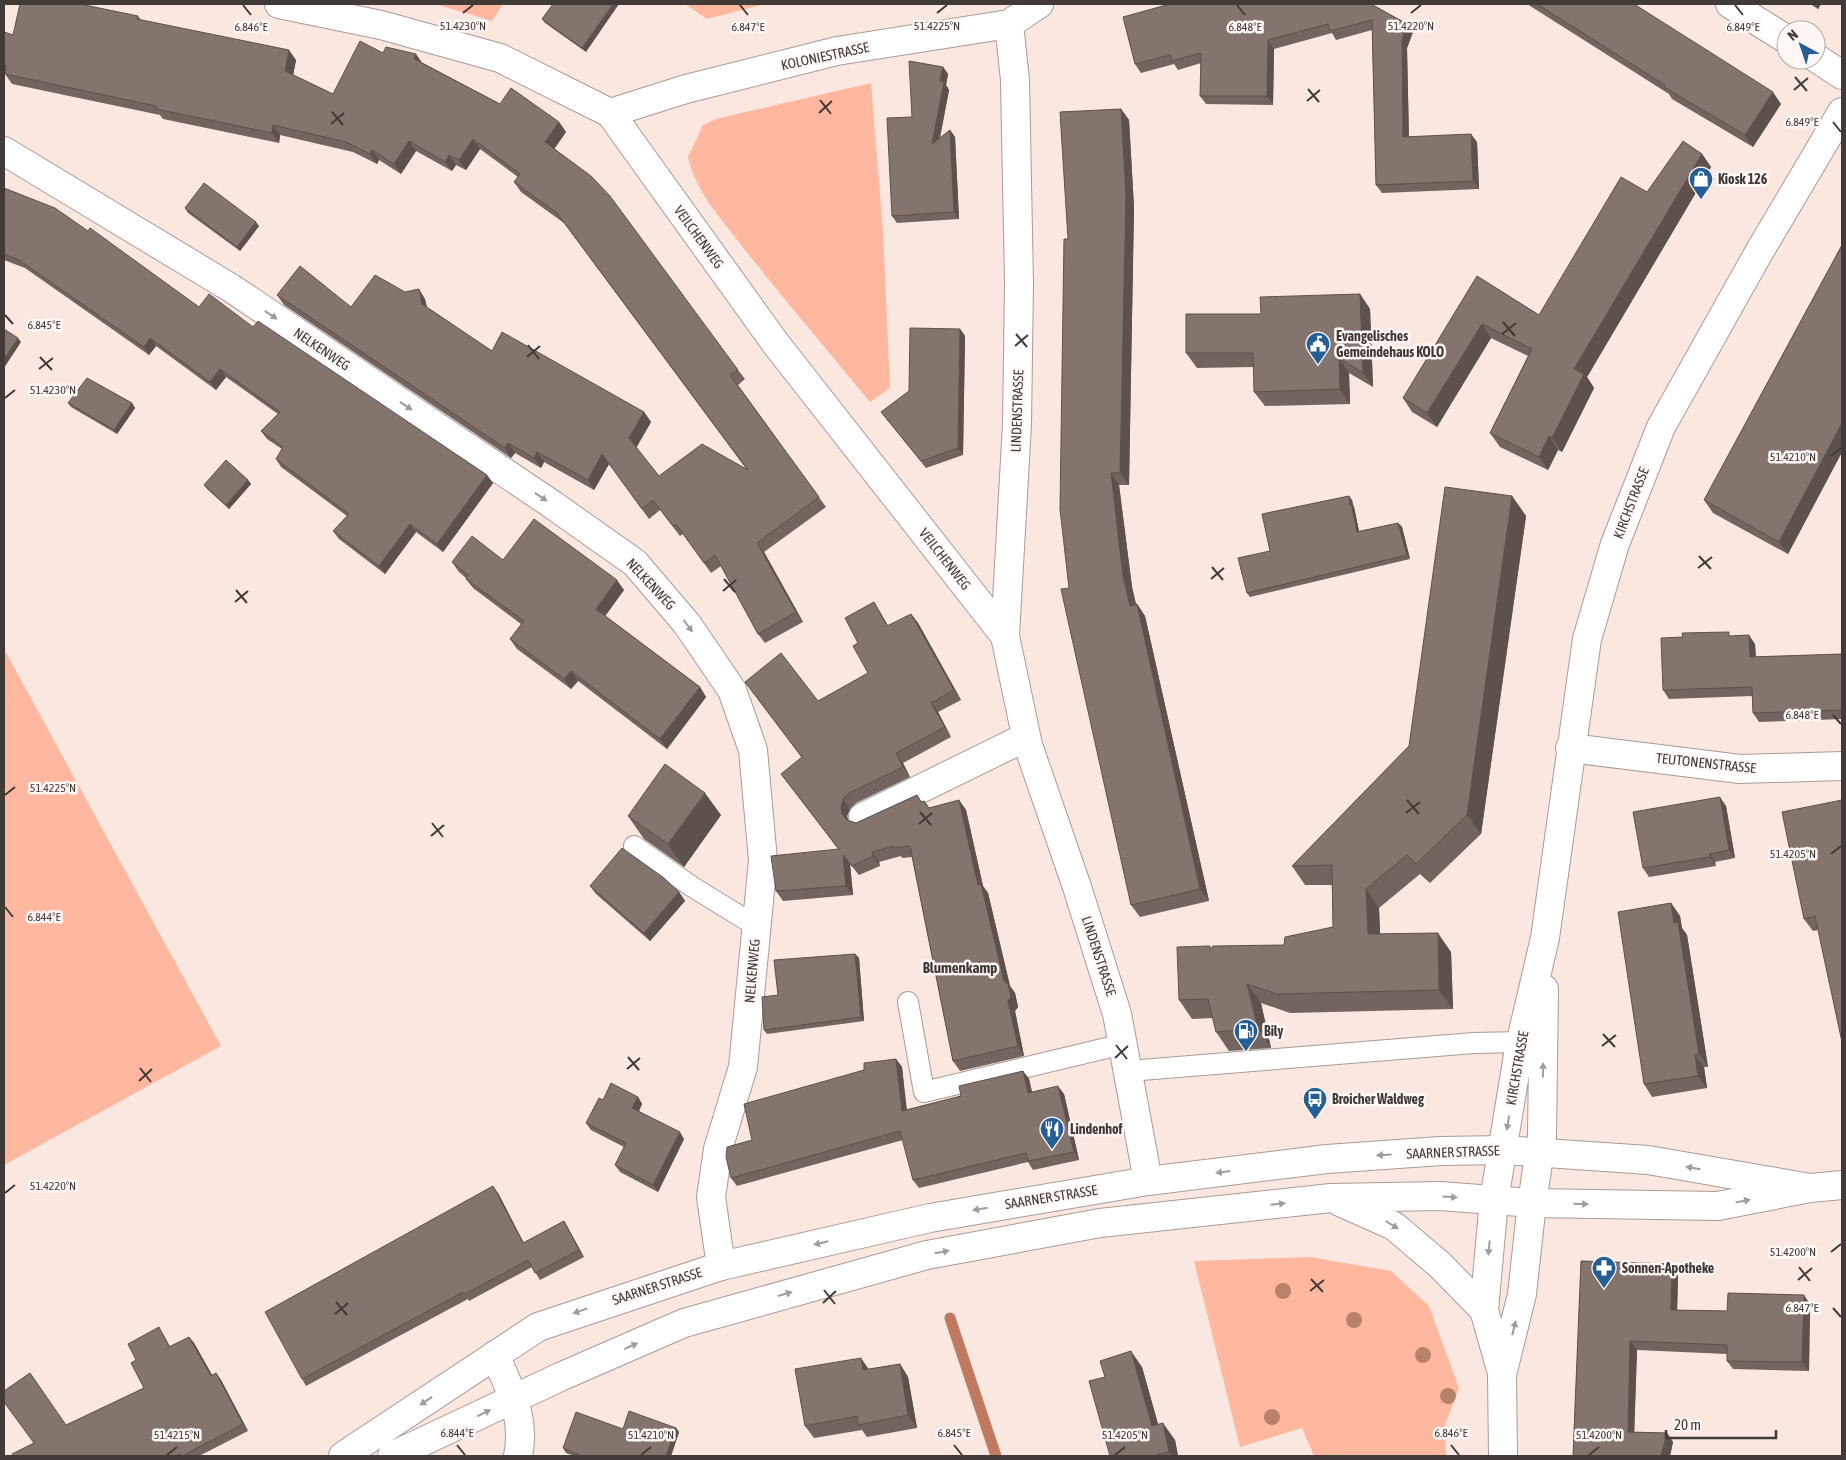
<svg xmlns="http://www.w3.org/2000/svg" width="1846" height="1460" font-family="'Asap Condensed',sans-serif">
	<rect width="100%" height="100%" fill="#f9e7e0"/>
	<path fill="#ffb89f" d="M435,4H503L492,21Z
		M685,4H765L707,19Z
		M871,83L883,231L890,388L870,402C827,350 783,298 741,245C721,218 695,191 688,157L703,125L716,119Z
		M4,649L221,1046L4,1165Z
		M1311,1257L1391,1271L1429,1306L1459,1388L1445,1425L1446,1456H1314L1302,1428L1240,1447L1194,1261Z"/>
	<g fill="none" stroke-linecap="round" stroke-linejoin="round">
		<path stroke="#c07a62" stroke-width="11" d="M950,1318L996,1456"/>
		<defs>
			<path id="service" d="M634,846L691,886L756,926
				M908,1002L924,1092L1123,1044
				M1129,1071L1474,1043L1520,1042"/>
			<path id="minor" d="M279,4L381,25L500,58L610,113L776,344L1005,636
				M1730,4L1786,39
				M1009,24L1015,80L1019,283L1017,424L1005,636L1028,745L1077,887L1117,1014L1148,1181
				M1816,58L1842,75
				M610,113L686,89L837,51L1009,24L1039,4
				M4,151L231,288L553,505L635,563L687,624L732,690L753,750L763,860L743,1067L718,1149L711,1197L721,1266
				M1570,748L1740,769L1842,766
				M863,817L1026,737
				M1494,1200L1484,1310L1502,1373
				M495,1355C510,1390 526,1417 518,1456
				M1503,1456L1502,1375L1522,1294L1532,1203"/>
			<path id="tertiary" d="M1494,1200L1519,1049L1545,938L1587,639L1615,544L1661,427L1758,254L1842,112
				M1532,1203L1542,1136L1544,989"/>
			<path id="secondary" d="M1340,1202L1394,1226L1440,1265L1484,1310
				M343,1456L538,1327L721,1266L930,1218L1148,1181L1327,1159L1441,1151L1503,1150L1648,1160L1810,1188
				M392,1456L560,1377L684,1323L927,1255L1100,1223L1331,1198L1440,1196L1532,1203L1718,1206L1810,1188L1842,1185"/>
		</defs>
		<use href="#service" stroke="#ab9a94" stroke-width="22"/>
		<use href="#minor" stroke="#ab9a94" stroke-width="30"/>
		<use href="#tertiary" stroke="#ab9a94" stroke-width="30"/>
		<use href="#secondary" stroke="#ab9a94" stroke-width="30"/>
		<use href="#service" stroke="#fff" stroke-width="20"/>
		<use href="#minor" stroke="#fff" stroke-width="28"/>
		<use href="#tertiary" stroke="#fff" stroke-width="28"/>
		<use href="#secondary" stroke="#fff" stroke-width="28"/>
	</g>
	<g fill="#b88169">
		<circle cx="1283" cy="1291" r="8"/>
		<circle cx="1354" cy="1320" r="8"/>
		<circle cx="1423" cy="1355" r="8"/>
		<circle cx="1448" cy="1396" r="8"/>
		<circle cx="1272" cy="1417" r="8"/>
	</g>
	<path fill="#72645f" d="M553,4L586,52L545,23L542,19Z
		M1170,4H1371L1407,24L1413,32L1407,48L1409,137L1477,142L1479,189L1382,193L1376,185L1372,30L1336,40L1332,33L1274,49L1273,105L1206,104L1200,96L1201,63L1178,70L1174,64L1141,73L1135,64Z
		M1527,4H1634L1781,104L1753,147L1672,99L1669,94Z
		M1810,4H1821L1818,9Z
		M138,16L141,20L296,60L293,75L333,94L383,53L423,63L500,104L559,122L566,132L554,149L738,370L745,379L738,385L826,507L764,552L803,622L765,643L758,634L721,566L711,573L683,534L680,536L660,510L649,519L609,464L594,490L544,462L541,468L515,453L511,458L284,305L277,295L351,307L405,292L425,299L427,307L492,351L644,412L651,422L636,448L659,476L747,470L564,223L521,192L514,182L518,177L480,149L466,170L456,165L452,171L416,151L401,174L379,160L377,164L353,152L280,135L279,143L163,119L160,115L12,84L5,74H4V32L13,35Z
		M943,67L948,74L946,85L949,90L940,138L950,130L955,137L959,219L897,223L892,216L912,117Z
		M1121,109L1129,120L1134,207L1129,485H1119L1132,587L1136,604H1137L1145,616L1209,901L1140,917L1131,905L1069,588L1068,239Z
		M1702,154L1711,167L1587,377L1594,388L1562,452L1558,450L1548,470L1500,447L1490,433L1528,356L1491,338L1437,427L1412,412L1403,398L1477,276L1539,315L1647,192Z
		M4,188L199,307L253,327L493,483L443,552L416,532L385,574L339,539L333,531L347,516L281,467L276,459L282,449L267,439L261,431L278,414L226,377L216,390L156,346L149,355L25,268L4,260Z
		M185,208L259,226L240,251L188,213Z
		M1842,245V452L1788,554L1713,513L1704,500Z
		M1360,294L1370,309L1373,387L1349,373L1350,404L1265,406L1254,392V367L1197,368L1186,353L1261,314Z
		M960,329L965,336L963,455L926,468L881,412L909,391Z
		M68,403H132L135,408L117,434L71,407Z
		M248,480L251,484L229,509L207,489L204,485Z
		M1512,496L1526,516L1481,834L1430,883L1420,874L1379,908L1380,934L1451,952L1453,1009L1290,1013L1261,1003L1271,1048L1229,1051L1216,1032L1213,1018L1192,1019L1179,1000L1211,948L1284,945L1333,927L1332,885H1305L1292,866L1409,746Z
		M1352,500L1353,505L1354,507L1359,531L1398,523L1402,527L1410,559L1250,597L1247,593L1270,551Z
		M503,560L624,590L605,616L700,687L706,697L667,749L578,681L571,689L517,649L510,639L521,624L473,588L466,579V578L459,572L452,562Z
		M874,602L880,612L888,626L911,614L918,623L961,700L938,712L951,737L903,763L910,777L856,803L850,809L847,816L848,820L856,823L917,795L922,802L924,801L929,808L959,800L966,810L983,886L988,893L1010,986L1015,993L1018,1007L1015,1011L1024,1056L960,1071L953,1061L912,857L902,858L901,856L879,862L880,866L859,875L850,864L853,895L783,901L776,891L838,849L781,774L802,758L745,682L818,701L868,673L858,643Z
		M1732,636L1755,644L1756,657L1842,654V719L1759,722L1753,713L1752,696L1669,699L1663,690Z
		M1842,800L1818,930L1813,931L1804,919Z
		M1726,806L1735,858L1715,862L1716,866L1649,877L1643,868Z
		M721,815L684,867L644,839L628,816Z
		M590,886L679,892L685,901L650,941L596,894Z
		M1671,903L1680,916L1682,928L1687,935L1708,1067H1704L1707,1088L1652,1097L1644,1084Z
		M855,954L859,958L864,1021L767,1034L764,1030L778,995Z
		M896,1059L902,1067L906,1110L961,1096L1023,1071L1029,1079L1032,1092L1064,1094L1079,1160L1033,1170L1028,1162L919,1188L913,1180L903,1140L737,1186L731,1178L752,1140L864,1070Z
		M638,1097L642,1104L639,1111L684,1139L658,1192L620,1172L615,1165L624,1147L591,1130L586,1123L603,1100Z
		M498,1193L524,1243L564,1221L568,1228L584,1257L540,1280L532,1267L469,1301L468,1299L306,1386L302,1379Z
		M1581,1261L1672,1264L1678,1273L1677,1310L1727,1311L1810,1304L1809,1371L1733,1369L1727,1361V1354L1637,1350L1634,1432L1667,1433L1673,1442L1670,1456H1573Z
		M163,1334L170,1347L189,1337L194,1343L212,1375L216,1373L221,1380L248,1431L199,1456H13L34,1443L144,1388L136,1360Z
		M900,1364L908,1377L917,1428L867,1437L862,1430L814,1438L805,1426L869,1369Z
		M1142,1367L1158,1424L1175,1440L1178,1456H1110Z
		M676,1428L679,1432L671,1456H574L566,1453L563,1448L623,1429Z"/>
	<path fill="#5c514d" d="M613,4H619L586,52L582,48Z
		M1814,4H1821L1818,9Z
		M1407,24L1413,32L1407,48L1409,145L1403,137L1402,40Z
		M1268,40L1274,49L1273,105L1267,96Z
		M289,50L296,60L292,81L285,71Z
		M416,54L423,64L414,59Z
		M943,67L948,74L946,85L949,90L937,152L932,144L940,81Z
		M1773,92L1781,104L1753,147L1745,135Z
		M1121,109L1129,120L1134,207L1129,485L1120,473Z
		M559,122L566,132L552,152L545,142Z
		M273,125L280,135L279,143L272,133Z
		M950,130L955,137L959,219L954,212Z
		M1471,134L1477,142L1479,189L1473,181Z
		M473,139L480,149L466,170L459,160Z
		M409,141L416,151L401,174L394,164Z
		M372,150L379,160L377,164L370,154Z
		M1702,154L1711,167L1587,377L1594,388L1562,452L1552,438L1574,369Z
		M449,155L456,165L452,171L445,162Z
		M256,222L259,226L240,251L237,247Z
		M419,289L425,299L428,314L422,304Z
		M1360,294L1370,309L1373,387L1363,373Z
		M1482,324L1491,338L1437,427L1427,413Z
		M960,329L965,336L963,455L958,448Z
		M18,338L21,342L4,368V359Z
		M150,338L156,346L149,355L144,347Z
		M1339,358L1349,373L1350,404L1340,389Z
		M220,369L226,377L216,390L210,382Z
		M132,403L135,408L117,434L114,430Z
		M644,412L651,422L636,448L629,438Z
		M1842,423V452L1788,554L1779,542Z
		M1549,436L1558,450L1548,470L1539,457Z
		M508,443L515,453L511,458L505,448Z
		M537,452L544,462L541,468L534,458Z
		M602,454L609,464L594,490L588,480Z
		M1111,473L1119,485L1132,587L1139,618L1130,606L1123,576Z
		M487,475L493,483L443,552L437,544Z
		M248,480L251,484L229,509L226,505Z
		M1349,496L1352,500L1353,505L1354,507L1360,536L1357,532L1350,505Z
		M1512,496L1526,516L1481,834L1467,815Z
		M1398,523L1402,527L1410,559L1407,555Z
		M410,524L416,532L385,574L379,566Z
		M757,543L764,552L803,622L796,612Z
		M617,580L624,590L603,619L596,609Z
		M874,602L880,612L894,636L887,626Z
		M1137,604L1145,616L1209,901L1200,889Z
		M911,614L918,623L961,700L954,690Z
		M1749,635L1755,644L1756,666L1750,657Z
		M571,671L578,681L571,689L564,679Z
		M700,687L706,697L667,749L660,739Z
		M931,703L938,712L951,737L945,727Z
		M896,753L903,763L910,777L903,767Z
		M705,793L721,815L684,867L668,844Z
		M1720,797L1726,806L1735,858L1729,850Z
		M843,799L850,809L847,816L849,823L842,814L841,807Z
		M959,800L966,810L983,886L988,893L1010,986L1015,993L1018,1007L1015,1011L1024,1056L1018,1046L978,885Z
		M872,852L879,862L880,866L873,856Z
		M1709,854L1715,862L1716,866L1710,857Z
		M843,855L850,864L853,895L846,886Z
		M1366,889L1379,908L1381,953L1368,934Z
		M679,892L685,901L650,941L644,933Z
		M1671,903L1680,916L1682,928L1687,935L1708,1067L1699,1054Z
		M1438,933L1451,952L1453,1009L1439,990Z
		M855,954L859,958L864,1021L861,1017Z
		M1247,984L1261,1003L1271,1048L1258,1028Z
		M1695,1055L1704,1067L1707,1088L1698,1076Z
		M896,1059L902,1067L908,1119L902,1111Z
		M1023,1071L1029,1079L1034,1101L1028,1093Z
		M1058,1086L1064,1094L1079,1160L1074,1152Z
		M638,1097L642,1104L637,1115L632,1108Z
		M680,1132L684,1139L658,1192L653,1185Z
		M493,1186L498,1193L527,1250L523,1243Z
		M564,1221L568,1228L584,1257L579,1250Z
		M1672,1264L1678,1273L1677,1319L1671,1310Z
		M1804,1295L1810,1304L1809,1371L1802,1362Z
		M159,1327L163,1334L174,1354L169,1347Z
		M189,1337L194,1343L216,1382L211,1376Z
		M1630,1341L1637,1350L1634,1441L1628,1432Z
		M1131,1351L1142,1367L1163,1442L1152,1426Z
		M861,1358L870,1371L863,1370Z
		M900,1364L908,1377L917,1428L908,1415Z
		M216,1373L221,1380L248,1431L243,1424Z
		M1163,1423L1175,1440L1178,1456H1173L1169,1452Z
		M676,1428L679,1432L671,1456H666Z
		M1667,1433L1673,1442L1670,1456H1661Z"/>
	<path fill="#84746e" stroke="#5c514d" d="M20,4H80L138,16L137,19L289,50L285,71L333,94L360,41L383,53L386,47L416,54L414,59L500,104L511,88L559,122L545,142L591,176L610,196L738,370L730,375L819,497L757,543L796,612L758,634L715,555L704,563L676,524L673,526L653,500L642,509L602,454L588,480L537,452L534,458L508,443L505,448L277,295L300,266L351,307L375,275L405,292L419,289L422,304L492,351L502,332L644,412L629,438L659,476L702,444L748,470L557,213L514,182L520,174L473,139L459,160L449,155L445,162L409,141L394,164L372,150L370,154L346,142L273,125L272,133L156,109V106L5,74L6,66L4,65V32L13,35Z
		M553,4H613L582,48L542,19Z
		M1170,4H1371L1407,24L1402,40L1403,137L1471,134L1473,181L1376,185L1372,20L1330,31L1328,24L1268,40L1267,96H1200L1201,53L1172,61L1170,55L1135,64L1123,17Z
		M1537,4H1634L1773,92L1745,135L1664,87L1665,85Z
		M909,61L943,67L940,81L944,82L932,144L950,130L954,212L892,216L887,118L912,117Z
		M1121,109L1126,196L1120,473H1111L1123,576L1130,606L1137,604L1200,889L1131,905L1061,589L1069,588L1060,509L1064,239H1068L1060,112Z
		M1683,141L1702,154L1574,369L1584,374L1552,438L1549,436L1539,457L1490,433L1532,349L1482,324L1427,413L1403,398L1477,276L1539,315L1621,177L1647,192Z
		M204,183L256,222L237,247L185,208Z
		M4,188L55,208L88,231L90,228L199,307L209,294L253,327L258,321L487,475L437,544L410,524L379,566L333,531L349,514L276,459L283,447L261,431L280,412L220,369L210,382L150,338L144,347L19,260L4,254Z
		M1842,245V423L1779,542L1704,500Z
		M1360,294L1363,373L1339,358L1340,389L1254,392L1253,353H1186V314H1261L1260,297Z
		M910,328L960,329L958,448L921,461L881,412L909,391Z
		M4,329L18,338L4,359Z
		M87,378L132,403L114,430L68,403Z
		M226,460L248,480L226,505L204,485Z
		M1445,487L1512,496L1467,815L1416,864L1407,855L1366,889L1368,934L1438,933L1439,990L1277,994L1247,984L1258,1028L1216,1032L1208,999L1179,1000L1177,947L1210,946V949L1213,946L1284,945L1285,937L1333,927L1332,865L1292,866L1409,746Z
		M1349,496L1350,505L1351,503L1357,532L1398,523L1407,555L1247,593L1238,558L1270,551L1262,514Z
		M534,519L617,580L596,609L700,687L660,739L571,671L564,679L510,639L524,621L466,579L468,575L452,562L472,536L503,560Z
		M874,602L887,626L911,614L954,690L931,703L945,727L896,753L903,767L849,793L843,799L841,807L842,814L847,820L856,823L917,795L921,802L924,801L929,808L959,800L978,885L981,884L1004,981L1008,984L1011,997L1008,1001L1018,1046L953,1061L910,846L895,848L894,846L872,852L873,856L852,866L843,855L846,886L776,891L771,856L839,849L781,774L802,757L745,682L781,653L818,701L868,673L853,646L858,643L845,618Z
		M1729,632V636L1749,635L1750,657L1842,654V710L1753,713L1752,687L1663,690L1661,638L1683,637L1682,633Z
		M665,764L705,793L668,844L628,816Z
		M1720,797L1729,850L1709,854L1710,857L1643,868L1633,812Z
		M1842,800V1042L1815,916L1804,919L1782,812Z
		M622,848L664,878L679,892L644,933L590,886Z
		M1671,903L1674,923L1678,922L1699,1054L1695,1055L1698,1076L1644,1084L1618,912Z
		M855,954L861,1017L764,1030L762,997L778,995L774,960Z
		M896,1059L902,1111L961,1096L959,1086L1023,1071L1028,1093L1058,1086L1074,1152L1028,1161L1026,1153L913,1180L900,1131L731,1178L726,1157L727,1147L752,1140L744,1104L864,1070V1063Z
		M611,1083L638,1097L632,1108L680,1132L653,1185L615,1165L626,1143L586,1123L599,1098L603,1100Z
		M493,1186L523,1243L564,1221L579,1250L535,1273L528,1260L465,1294L463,1292L302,1379L265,1312Z
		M1581,1261L1672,1264L1671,1310L1727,1311L1728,1293L1804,1295L1802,1362L1727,1361V1345L1630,1341L1628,1432L1667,1433L1661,1456H1573Z
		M159,1327L169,1347L189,1337L211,1376L216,1373L243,1424L182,1456L180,1454L176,1456H13L12,1454L34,1443L4,1402V1391L30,1373L66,1425L144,1388L131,1363L136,1360L128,1344Z
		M1131,1351L1152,1426L1163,1423L1169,1452L1156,1455V1456H1110L1089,1381L1105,1377L1100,1361Z
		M861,1358L863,1370L900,1364L908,1415L858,1425L857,1416L805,1426L795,1369Z
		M629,1411L676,1428L666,1456H582L563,1448L576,1412L623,1429Z"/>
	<defs><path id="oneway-solid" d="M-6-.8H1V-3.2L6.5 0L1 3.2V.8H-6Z" transform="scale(1.25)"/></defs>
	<g fill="#a09c9b">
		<use href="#oneway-solid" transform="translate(271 315) rotate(34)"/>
		<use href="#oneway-solid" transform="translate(406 406) rotate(34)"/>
		<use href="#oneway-solid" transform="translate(541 497) rotate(34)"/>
		<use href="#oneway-solid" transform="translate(688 626) rotate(54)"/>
		<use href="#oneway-solid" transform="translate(1543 1070) rotate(-89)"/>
		<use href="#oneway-solid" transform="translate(1508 1123) rotate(99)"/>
		<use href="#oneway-solid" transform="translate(1384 1155) rotate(176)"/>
		<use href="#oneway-solid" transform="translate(1693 1168) rotate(-170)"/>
		<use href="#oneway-solid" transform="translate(1223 1172) rotate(173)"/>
		<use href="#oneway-solid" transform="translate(1450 1197) rotate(3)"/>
		<use href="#oneway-solid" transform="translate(1743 1201) rotate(-11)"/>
		<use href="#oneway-solid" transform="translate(1278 1204) rotate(-6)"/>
		<use href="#oneway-solid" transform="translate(1581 1204) rotate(1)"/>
		<use href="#oneway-solid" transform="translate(980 1209) rotate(171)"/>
		<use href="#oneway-solid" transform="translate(1392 1225) rotate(32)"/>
		<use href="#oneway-solid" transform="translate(821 1243) rotate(167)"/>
		<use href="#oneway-solid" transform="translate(1489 1248) rotate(95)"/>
		<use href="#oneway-solid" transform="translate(942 1252) rotate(-10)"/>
		<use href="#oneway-solid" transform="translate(785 1294) rotate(-16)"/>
		<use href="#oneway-solid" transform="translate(580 1311) rotate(161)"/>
		<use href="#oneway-solid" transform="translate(1514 1328) rotate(-76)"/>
		<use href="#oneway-solid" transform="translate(631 1346) rotate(-24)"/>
		<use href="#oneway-solid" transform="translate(426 1401) rotate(146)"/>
		<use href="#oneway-solid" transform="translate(484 1413) rotate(-26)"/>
	</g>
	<path fill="none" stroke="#413a37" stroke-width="2" d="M243,5L251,15M740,5L748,15M1237,5L1245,15M1735,5L1743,15M463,13L473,5M937,13L947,5M1411,13L1421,5M1795,77L1807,91M1308,89L1319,102M1794,90L1808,78M820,100L831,114M1307,101L1320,90M332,112L343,125M819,113L832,101M1833,122L1841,132M331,124L344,113M5,315L13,324M1503,322L1515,336M1016,334L1027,347M1502,334L1516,323M528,345L539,359M1015,346L1028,335M40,357L52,370M527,357L540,346M39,369L53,358M5,398L15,390M1831,456L1841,448M1699,556L1711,569M1212,567L1223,580M1698,568L1712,557M724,579L735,592M1211,579L1224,568M236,590L247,603M723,591L736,580M235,602L248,591M1833,715L1841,724M5,795L15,787M1407,800L1419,814M920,812L931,825M1406,813L1420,802M432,823L443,837M919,824L932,813M431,836L444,825M1831,854L1841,846M5,907L13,917M1603,1034L1615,1047M1116,1045L1127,1059M1602,1046L1616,1035M628,1057L639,1070M1115,1058L1128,1046M140,1068L151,1082M627,1069L640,1058M139,1081L152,1069M5,1193L15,1185M1831,1252L1841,1244M1799,1267L1810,1281M1311,1279L1323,1292M1798,1280L1812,1268M824,1290L835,1304M1310,1291L1324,1280M336,1302L347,1315M823,1303L836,1291M1833,1308L1841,1317M335,1314L348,1303M457,1445L465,1455M954,1445L962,1455M1451,1445L1459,1455M167,1455L177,1447M641,1455L651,1447M1115,1455L1125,1447M1589,1455L1599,1447"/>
	<defs>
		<symbol id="shop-pin" viewBox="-11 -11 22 30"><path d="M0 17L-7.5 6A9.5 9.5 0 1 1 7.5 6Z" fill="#245e95" stroke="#fef7f4"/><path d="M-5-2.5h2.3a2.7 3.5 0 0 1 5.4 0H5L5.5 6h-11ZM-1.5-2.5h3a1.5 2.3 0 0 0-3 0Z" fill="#fff"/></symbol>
		<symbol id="civic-pin" viewBox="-11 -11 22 30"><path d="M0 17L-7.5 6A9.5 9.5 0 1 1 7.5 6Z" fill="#245e95" stroke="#fef7f4"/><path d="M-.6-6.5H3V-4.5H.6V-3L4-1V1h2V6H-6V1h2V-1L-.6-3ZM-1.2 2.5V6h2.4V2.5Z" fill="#fff"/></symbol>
		<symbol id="fuel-pin" viewBox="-11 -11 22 30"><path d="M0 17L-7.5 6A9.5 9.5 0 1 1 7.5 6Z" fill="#245e95" stroke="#fef7f4"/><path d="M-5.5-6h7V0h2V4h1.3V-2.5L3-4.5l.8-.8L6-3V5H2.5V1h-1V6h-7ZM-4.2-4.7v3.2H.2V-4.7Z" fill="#fff"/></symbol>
		<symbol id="bus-pin" viewBox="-11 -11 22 30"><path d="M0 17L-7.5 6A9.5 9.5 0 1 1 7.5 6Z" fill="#245e95" stroke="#fef7f4"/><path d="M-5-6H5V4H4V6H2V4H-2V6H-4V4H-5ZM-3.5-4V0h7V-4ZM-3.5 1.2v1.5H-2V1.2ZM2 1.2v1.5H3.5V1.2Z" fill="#fff"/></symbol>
		<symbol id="restaurant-pin" viewBox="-11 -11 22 30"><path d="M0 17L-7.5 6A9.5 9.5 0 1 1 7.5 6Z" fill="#245e95" stroke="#fef7f4"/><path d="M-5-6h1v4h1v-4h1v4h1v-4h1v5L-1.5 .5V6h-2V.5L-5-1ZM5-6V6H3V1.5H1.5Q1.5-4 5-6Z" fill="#fff"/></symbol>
		<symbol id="pharmacy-pin" viewBox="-11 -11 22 30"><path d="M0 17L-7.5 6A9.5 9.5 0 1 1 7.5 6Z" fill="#245e95" stroke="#fef7f4"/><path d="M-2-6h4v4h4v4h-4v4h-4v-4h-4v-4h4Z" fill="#fff"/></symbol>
	</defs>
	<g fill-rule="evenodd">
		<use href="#shop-pin" x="1687" y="165" width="28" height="38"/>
		<use href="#civic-pin" x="1304" y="330" width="28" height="38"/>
		<use href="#fuel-pin" x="1232" y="1017" width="28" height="38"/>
		<use href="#bus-pin" x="1301" y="1085" width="28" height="38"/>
		<use href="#restaurant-pin" x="1038" y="1115" width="28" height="38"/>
		<use href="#pharmacy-pin" x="1590" y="1254" width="28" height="38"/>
	</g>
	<g text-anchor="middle" stroke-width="5" stroke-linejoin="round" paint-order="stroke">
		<g font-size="14" fill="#413a37" stroke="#fef7f4">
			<text transform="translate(825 56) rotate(-12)" y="5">KOLONIESTRASSE</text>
			<text transform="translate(699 237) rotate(54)" y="5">VEILCHENWEG</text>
			<text transform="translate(322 349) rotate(34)" y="5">NELKENWEG</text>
			<text transform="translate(1017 411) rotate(-88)" y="5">LINDENSTRASSE</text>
			<text transform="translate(1631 503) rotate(-69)" y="5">KIRCHSTRASSE</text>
			<text transform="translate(945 559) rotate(52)" y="5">VEILCHENWEG</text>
			<text transform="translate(651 584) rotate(47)" y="5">NELKENWEG</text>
			<text transform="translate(1706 763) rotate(6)" y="5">TEUTONENSTRASSE</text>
			<text transform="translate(1099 956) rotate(72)" y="5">LINDENSTRASSE</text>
			<text transform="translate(752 971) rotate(-85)" y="5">NELKENWEG</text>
			<text transform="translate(1517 1068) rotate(-80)" y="5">KIRCHSTRASSE</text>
			<text transform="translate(1453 1152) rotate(-2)" y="5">SAARNER STRASSE</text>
			<text transform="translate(1051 1197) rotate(-9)" y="5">SAARNER STRASSE</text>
			<text transform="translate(657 1286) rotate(-18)" y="5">SAARNER STRASSE</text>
		</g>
		<g font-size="14" font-weight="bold" fill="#413a37" stroke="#fef7f4" text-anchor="start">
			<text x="1718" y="184">Kiosk 126</text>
			<text x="1336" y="341">Evangelisches<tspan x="1336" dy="16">Gemeindehaus KOLO</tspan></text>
			<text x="1264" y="1036">Bily</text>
			<text x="1332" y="1104">Broicher Waldweg</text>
			<text x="1070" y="1134">Lindenhof</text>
			<text x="1622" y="1273">Sonnen-Apotheke</text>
		</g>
		<g font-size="15" font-weight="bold" fill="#413a37" stroke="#fef7f4">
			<text x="960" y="973">Blumenkamp</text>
		</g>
	</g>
	<g font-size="12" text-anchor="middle" fill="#413a37" stroke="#fef7f4" stroke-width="5" stroke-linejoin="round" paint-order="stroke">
		<text x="463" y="30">51.4230°N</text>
		<text x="937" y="30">51.4225°N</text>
		<text x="1411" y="30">51.4220°N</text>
		<text x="251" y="31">6.846°E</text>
		<text x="748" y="31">6.847°E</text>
		<text x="1245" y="31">6.848°E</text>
		<text x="1743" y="31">6.849°E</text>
		<text x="1802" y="126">6.849°E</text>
		<text x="44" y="329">6.845°E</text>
		<text x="53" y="394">51.4230°N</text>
		<text x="1793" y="461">51.4210°N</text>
		<text x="1802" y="719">6.848°E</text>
		<text x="53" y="792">51.4225°N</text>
		<text x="1793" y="858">51.4205°N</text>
		<text x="44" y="921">6.844°E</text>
		<text x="53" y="1190">51.4220°N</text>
		<text x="1793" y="1256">51.4200°N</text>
		<text x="1802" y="1312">6.847°E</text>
		<text x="457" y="1437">6.844°E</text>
		<text x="954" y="1437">6.845°E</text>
		<text x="1451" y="1437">6.846°E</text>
		<text x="177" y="1439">51.4215°N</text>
		<text x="651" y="1439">51.4210°N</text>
		<text x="1125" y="1439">51.4205°N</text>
		<text x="1599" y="1439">51.4200°N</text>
	</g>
	<rect width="1846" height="1460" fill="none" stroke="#413a37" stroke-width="10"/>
	<g transform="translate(1801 45) rotate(320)"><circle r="24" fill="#fef7f4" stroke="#b2aba8"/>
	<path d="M0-4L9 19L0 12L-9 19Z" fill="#245e95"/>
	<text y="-8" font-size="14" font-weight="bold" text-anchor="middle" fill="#413a37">N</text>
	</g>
	<path d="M1666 1430v8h110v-8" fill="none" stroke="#413a37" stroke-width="2.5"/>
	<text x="1674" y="1430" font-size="15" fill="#413a37" stroke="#fef7f4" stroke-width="4" paint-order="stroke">20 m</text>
</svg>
